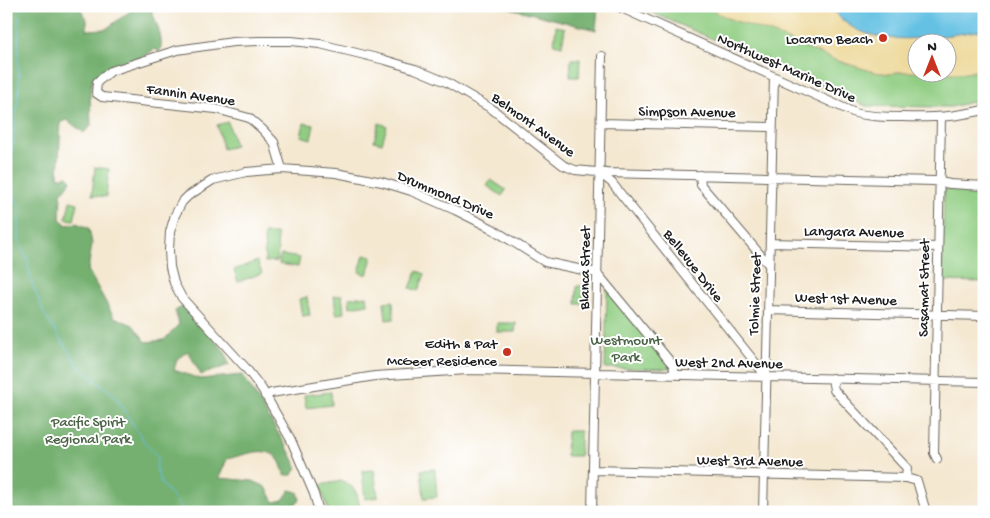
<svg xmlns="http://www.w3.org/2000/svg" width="990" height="518" font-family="'Gochi Hand',sans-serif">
	<rect width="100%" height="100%" fill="#fff"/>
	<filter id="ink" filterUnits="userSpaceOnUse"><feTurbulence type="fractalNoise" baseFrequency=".02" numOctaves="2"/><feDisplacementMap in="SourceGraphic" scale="10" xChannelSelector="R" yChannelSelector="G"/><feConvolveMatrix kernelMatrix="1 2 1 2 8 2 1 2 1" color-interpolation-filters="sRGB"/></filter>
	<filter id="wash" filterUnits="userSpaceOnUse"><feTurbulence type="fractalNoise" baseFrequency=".0096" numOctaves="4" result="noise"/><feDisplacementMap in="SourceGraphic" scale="20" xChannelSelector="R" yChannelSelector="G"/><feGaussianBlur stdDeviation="1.12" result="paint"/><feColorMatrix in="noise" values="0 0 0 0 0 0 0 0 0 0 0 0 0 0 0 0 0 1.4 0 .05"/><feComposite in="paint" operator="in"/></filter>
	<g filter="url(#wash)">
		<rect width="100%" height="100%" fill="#f4e8d1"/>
		<path fill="#90cd82" stroke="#56744f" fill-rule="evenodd" d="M637,6H831L984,30V99L951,107L866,106ZM918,42H948V72H918Z
			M556,26L565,28L562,46L554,44Z
			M571,59H580L579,77H570Z
			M228,122L235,146L223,149L217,125Z
			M304,123L314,125L311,139L301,136Z
			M379,123L387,126L382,143L374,141Z
			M95,167L109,169L106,197L92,195Z
			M491,180L506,190L502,196L487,186Z
			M944,189L984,190V282L942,281Z
			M70,201L78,203L74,220L66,219Z
			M264,234H277L278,261L265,262Z
			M281,255L300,258L298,267L279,264Z
			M364,255L372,257L367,275L359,272Z
			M257,261L262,273L238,282L234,270Z
			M417,271L425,274L418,291L410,288Z
			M577,286H585V304H576Z
			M607,287L671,369L605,368Z
			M342,295L344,313L336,314L334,296Z
			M367,296L368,304L350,307L349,298Z
			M307,297L310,315L302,316L299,299Z
			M393,301L394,319L386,320L384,302Z
			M497,323H516L515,332H497Z
			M331,392L332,405L306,408L304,395Z
			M567,431H580V456H566Z
			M435,469L437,497L424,498L421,470Z
			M374,470L378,497L365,499L362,471Z
			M342,481C358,487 358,497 360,512H357L356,509L348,512H329L320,485Z"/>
		<path fill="#74b070" stroke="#486646" d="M6,6H79L87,20V30L106,29L133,9V6H150C154,19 166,41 159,52L155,49L139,59L130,60L92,79L90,94L91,126L84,133L67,120L61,122L58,177L68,176L71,181L61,194L60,219L67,225L76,223L89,228L92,244L88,270L114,317L133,325L146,342L164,340L179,324L175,311L185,305L225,352L229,365L201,375L188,351L177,359L174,370L200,379L243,375L289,451L297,467L293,475H284C278,440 252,453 227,459L219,478L253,481L266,487L274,502L283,500L290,490L298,492L300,500L289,509L279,512H6Z
			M502,6H598L596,30Z"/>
		<path fill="#eeda9e" stroke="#857b5d" d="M706,6H844L984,19V69L966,73H945L948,72V42H918L917,72H896L891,74L874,72L835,60L771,33L727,18Z"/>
		<path fill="#65c1e3" stroke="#406e80" d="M831,6H984V30C938,36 860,55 831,6Z"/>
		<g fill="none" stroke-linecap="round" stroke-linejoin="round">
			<path stroke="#65c1e3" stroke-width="1" d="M23,6L19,18L18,61L19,87L9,183L19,206V244L26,256L32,283L45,316L80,368L115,396L145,443L158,457L156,468L161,483L185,512"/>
		</g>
	</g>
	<g filter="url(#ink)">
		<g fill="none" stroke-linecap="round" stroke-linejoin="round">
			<defs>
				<path id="minor" d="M617,6L855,113C871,117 886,117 902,117C934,118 953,117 984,110
					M601,123L772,127
					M282,169L274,142L262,129L249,118L216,109L102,97L96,93L97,82L111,71L177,50L233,42L259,41H291L320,44L385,60L415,69L446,82L492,109L563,165L575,170L607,173L934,181L950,184L984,186
					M600,173L612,183L766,376
					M700,175L701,185L769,265
					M770,243L938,247
					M768,310L984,316
					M832,378L834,390L904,465L907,468L906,478
					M265,396L271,393L375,376L468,370L984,382
					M937,459L934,453L941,118
					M593,470L906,478L917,481L918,484L926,512
					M319,512L314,494L291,440L262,389L245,367L182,298L174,283L170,267L169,250L170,232L175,215L182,202L188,196L213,180L246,172L282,169L336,173L382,182L411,191L455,210L491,228L545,262L597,273L673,365L675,374
					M592,512L602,56
					M763,512L774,77"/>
			</defs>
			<use href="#minor" stroke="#68635b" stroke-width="10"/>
			<use href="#minor" stroke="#fff" stroke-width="8"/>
		</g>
	</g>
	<g fill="#c8321e" stroke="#fff" stroke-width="2">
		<circle cx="883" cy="38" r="5"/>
		<circle cx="507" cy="352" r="5"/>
	</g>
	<g text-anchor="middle" stroke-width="4" stroke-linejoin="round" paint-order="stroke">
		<g font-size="15" fill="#1c1c1c" stroke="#fff" text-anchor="end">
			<text x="873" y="43">Locarno Beach</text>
			<text x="497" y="348">Edith &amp; Pat<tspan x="497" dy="17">McGeer Residence</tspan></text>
		</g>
		<g font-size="15" fill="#1c1c1c" stroke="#fff">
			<text transform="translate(787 67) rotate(24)" y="5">Northwest Marine Drive</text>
			<text transform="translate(191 94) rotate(8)" y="5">Fannin Avenue</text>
			<text transform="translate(687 111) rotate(1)" y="5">Simpson Avenue</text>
			<text transform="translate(534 124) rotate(36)" y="5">Belmont Avenue</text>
			<text transform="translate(446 194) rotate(23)" y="5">Drummond Drive</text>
			<text transform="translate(854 231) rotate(1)" y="5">Langara Avenue</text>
			<text transform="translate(694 265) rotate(52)" y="5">Bellevue Drive</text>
			<text transform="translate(584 268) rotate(-89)" y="5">Blanca Street</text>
			<text transform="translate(923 288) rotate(-89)" y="5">Sasamat Street</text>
			<text transform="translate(754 294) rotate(-88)" y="5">Tolmie Street</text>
			<text transform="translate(846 298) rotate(2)" y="5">West 1st Avenue</text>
			<text transform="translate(729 362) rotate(1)" y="5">West 2nd Avenue</text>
			<text transform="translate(750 460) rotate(1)" y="5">West 3rd Avenue</text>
		</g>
		<g font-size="15" fill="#4a6345" stroke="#fff">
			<text x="626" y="344">Westmount<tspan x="626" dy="17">Park</tspan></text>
			<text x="88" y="426">Pacific Spirit<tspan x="88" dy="17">Regional Park</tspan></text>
		</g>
	</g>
	<rect width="990" height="518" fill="none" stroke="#fff" stroke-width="25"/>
	<g transform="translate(932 58)"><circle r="24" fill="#ffffff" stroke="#a4a4a4"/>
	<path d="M0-4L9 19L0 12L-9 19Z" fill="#c8321e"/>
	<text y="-8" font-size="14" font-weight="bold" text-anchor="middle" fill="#1c1c1c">N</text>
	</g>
</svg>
